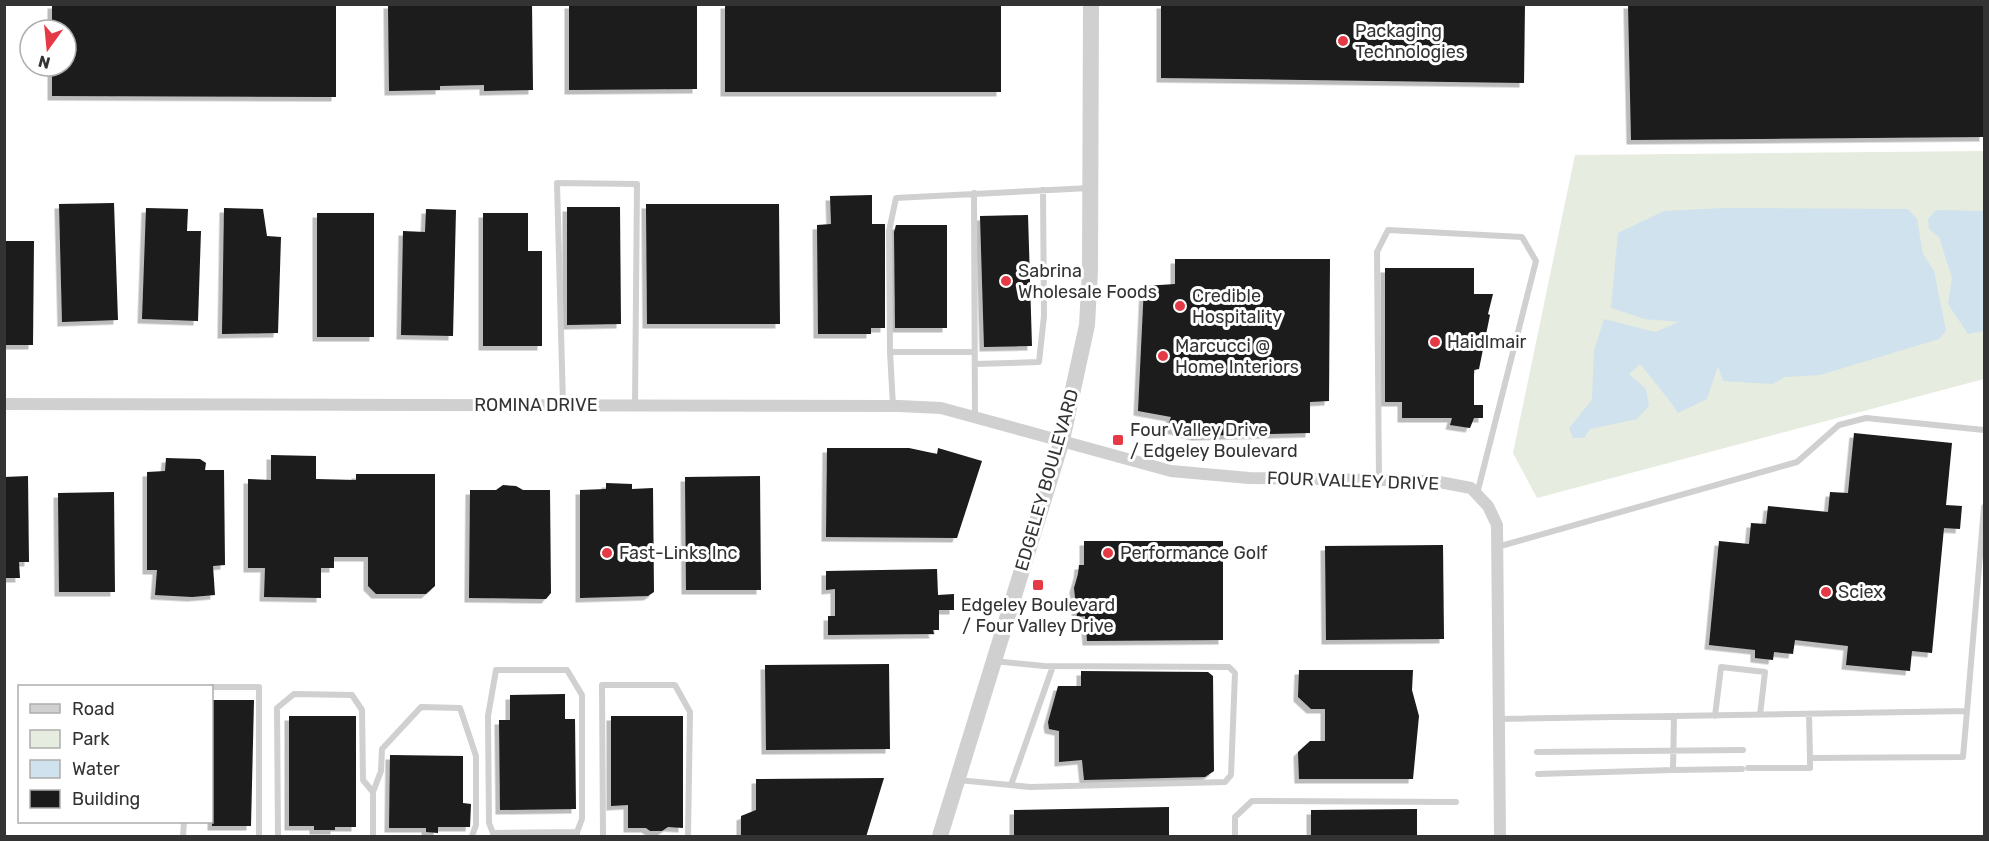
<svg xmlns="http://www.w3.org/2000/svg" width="1989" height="841" font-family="Rubik,sans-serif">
	<defs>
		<filter id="shadow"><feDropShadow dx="-4.5" dy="4.5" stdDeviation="0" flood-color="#0004"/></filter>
	</defs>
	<rect width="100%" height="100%" fill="#fff"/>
	<path fill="#e6ecdf" d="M1984,151V379L1537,498L1513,453L1575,155Z"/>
	<path fill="#cfe2ee" d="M1724,208L1908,209L1917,219L1923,254L1934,271L1946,331L1939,339L1820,375L1785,377L1772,384L1723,381L1718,366L1707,399L1678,413L1669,400L1640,364L1629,374L1646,389L1649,406L1637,419L1590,429L1584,438H1573L1569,428L1592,400L1594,351L1604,319L1655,332L1679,322L1645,319L1611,308L1618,233L1664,211Z
		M1936,210L1984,211V331L1968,334L1948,304L1952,278L1939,237L1929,229L1928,219Z"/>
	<path fill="#1a1a1a" filter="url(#shadow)" d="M52,4H336V97L52,96V66H66V30H52Z
		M388,4H532L533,90L484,91V85L440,86V90L389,91Z
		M569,4H697V89L569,90Z
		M725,4H1001V92H725Z
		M1161,4H1525L1524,83L1161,78Z
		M1628,4H1984V137L1631,140Z
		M872,195V224H885V328H871V334H818L817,225L831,224L830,196Z
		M114,203L118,320L62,322L59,204Z
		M646,204H779L780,324H647Z
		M567,207H620L621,324L567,325Z
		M146,208L188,209L187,231H201L198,321L142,319Z
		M224,208L263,209L267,236L281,237L278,333L222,334Z
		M426,209L456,210L453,336L401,335L403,231L425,232Z
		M317,213H374V337H317Z
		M483,213H528V251H542V346H483Z
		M1028,215L1032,346L984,347L980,216Z
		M896,225H947V328H895L894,232Z
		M4,241H34L33,345H4Z
		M1175,259H1330L1329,401L1310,402V433L1196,436L1167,428L1171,417L1138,411L1144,286L1175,284Z
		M1385,268H1474V294H1493L1488,314L1490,315L1479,369L1474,370V405H1483V418H1474L1470,428L1450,425L1452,418H1402V402H1385Z
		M1854,433L1952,443L1946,505L1962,506L1960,529L1944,528L1932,653L1912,651L1910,671L1846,665L1848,646L1795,640L1793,654L1774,652L1773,660L1755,658V650L1709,645L1719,541L1749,544L1751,523L1766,524L1768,506L1828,512L1830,492L1848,493Z
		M827,448H909L937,454L938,448L982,461L957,538L826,537Z
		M271,455L316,456V479L356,480V474H435V586L426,594H376L368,586V557H334V568H321V598L264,597L265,568H248V479L271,480Z
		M166,458L200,459L206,463L205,470H224L225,565L213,566L215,595L192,597L155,595L157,570H147V472L165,471Z
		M28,476L29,562H19L20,578H4V477Z
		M760,476L761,590H686L685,477Z
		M606,483L632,484V489L653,488L654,592L648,596L580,598V490L606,489Z
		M503,485L516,486L523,490H550L551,593L546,599L469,598L470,490H496Z
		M114,492L115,592H59L58,493Z
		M1084,541H1223V640L1087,641L1085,616L1077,617L1074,588L1078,574L1079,565H1084Z
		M1443,545L1444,639L1326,640L1325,546Z
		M937,569L938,595L954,594V610H939V630H933L934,634L828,635V616H835V589L826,590V571Z
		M889,664L890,749L766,750L765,665Z
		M1299,670H1413L1412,690L1419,716L1413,779H1299L1298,752L1310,741H1325V709H1311L1298,697Z
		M1081,671L1208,672L1213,676L1214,771L1205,777L1084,780L1082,760L1059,762V731L1049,729L1048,722L1058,686H1081Z
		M565,694V719H575L576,809L500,810L499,720H510V695Z
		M212,700H254L251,826H212Z
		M289,716H356V827H335V830H314V826H289Z
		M611,716H683V828L668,827L662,831H650L646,828H628V805L611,806Z
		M390,755L463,756V803L471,804L470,827H438V833L426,832V828H389Z
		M884,778L866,837H741V816L756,810V779Z
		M1169,807V837H1014V810Z
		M1417,809V837H1311V810Z"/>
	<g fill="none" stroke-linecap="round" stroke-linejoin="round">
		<path stroke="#d0d0d0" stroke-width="6" d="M974,193L975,417
			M890,352L889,231L896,198L1090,188
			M975,364L1039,362L1044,316L1043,190
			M563,405L557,183L637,184L635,406
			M893,406L890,352H975
			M1379,480L1377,252L1388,230L1522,237L1536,261L1477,494
			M1497,547L1797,462L1839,425L1866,418L1984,430
			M212,687H259V836
			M1809,714L1810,758L1963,757L1967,711
			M1674,716L1673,770L1742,769
			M1715,716L1721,667L1765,672L1760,715
			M1499,719L1967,711L1984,507
			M1537,752L1743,750
			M1748,768H1810V758
			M1538,774L1673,770
			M958,780L1030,787L1225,782L1231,775L1235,673L1229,667L1044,666L994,661
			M1011,785L1053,666
			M493,833L489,823L488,716L496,670H567L582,695V819L577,832
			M183,836L184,822
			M278,836L277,708L294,694L352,695L362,710L363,780L373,792
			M373,836V792L381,771L382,749L421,707L460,708L476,756V825L472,836
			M493,836V833L577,832V836
			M603,836L602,685H675L690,712L688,836
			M1235,836V817L1252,801L1456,802"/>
		<path stroke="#d0d0d0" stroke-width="12" d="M4,404L899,406L941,408L1171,471L1249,478L1434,481L1471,488L1488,506L1497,525L1500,836"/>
		<path stroke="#d0d0d0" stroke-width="16" d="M940,836L1062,440L1087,325L1090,271L1091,4"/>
	</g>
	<g fill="#e63946" stroke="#fff" stroke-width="2">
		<circle cx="1343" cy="41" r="6"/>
		<circle cx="1006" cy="281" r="6"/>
		<circle cx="1180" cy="306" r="6"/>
		<circle cx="1435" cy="342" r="6"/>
		<circle cx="1163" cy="356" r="6"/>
		<rect x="1112" y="434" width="12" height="12" rx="3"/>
		<circle cx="607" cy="553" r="6"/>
		<circle cx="1108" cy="553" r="6"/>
		<rect x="1032" y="579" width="12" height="12" rx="3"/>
		<circle cx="1826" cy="592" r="6"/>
	</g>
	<g text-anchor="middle" stroke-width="6" stroke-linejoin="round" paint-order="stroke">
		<g font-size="18" fill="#333" stroke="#fff" text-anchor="start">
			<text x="1355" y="37">Packaging<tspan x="1355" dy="21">Technologies</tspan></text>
			<text x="1018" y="277">Sabrina<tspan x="1018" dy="21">Wholesale Foods</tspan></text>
			<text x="1192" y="302">Credible<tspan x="1192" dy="21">Hospitality</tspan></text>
			<text x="1447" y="348">Haidlmair</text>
			<text x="1175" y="352">Marcucci @<tspan x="1175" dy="21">Home Interiors</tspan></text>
			<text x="1130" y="436">Four Valley Drive<tspan x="1130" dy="21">/ Edgeley Boulevard</tspan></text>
			<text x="619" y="559">Fast-Links Inc</text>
			<text x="1120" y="559">Performance Golf</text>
			<text x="1838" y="598">Sciex</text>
			<text x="1038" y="611" text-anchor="middle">Edgeley Boulevard<tspan x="1038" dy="21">/ Four Valley Drive</tspan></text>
		</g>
		<g font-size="18" fill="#333" stroke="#fff">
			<text x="536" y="411">ROMINA DRIVE</text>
			<text transform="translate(1047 480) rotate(-74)" y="6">EDGELEY BOULEVARD</text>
			<text transform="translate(1353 481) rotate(2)" y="6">FOUR VALLEY DRIVE</text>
		</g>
	</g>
	<rect width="1989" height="841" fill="none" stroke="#333333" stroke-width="12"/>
	<rect x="18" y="685" width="195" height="138" fill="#ffffff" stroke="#adadad" stroke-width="1.5"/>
	<rect x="30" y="704" width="30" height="9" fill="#d0d0d0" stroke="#adadad" stroke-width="1.5"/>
	<text x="72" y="715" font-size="18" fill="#333333">Road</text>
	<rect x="30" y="730" width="30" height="18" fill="#e6ecdf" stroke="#adadad" stroke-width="1.5"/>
	<text x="72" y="745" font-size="18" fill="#333333">Park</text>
	<rect x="30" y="760" width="30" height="18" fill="#cfe2ee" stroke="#adadad" stroke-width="1.5"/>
	<text x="72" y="775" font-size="18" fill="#333333">Water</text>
	<rect x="30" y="790" width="30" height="18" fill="#1a1a1a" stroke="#adadad" stroke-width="1.5"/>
	<text x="72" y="805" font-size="18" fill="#333333">Building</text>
	<g transform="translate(48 48) rotate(195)"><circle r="28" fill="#ffffff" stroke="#adadad" stroke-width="1.5"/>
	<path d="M0-4.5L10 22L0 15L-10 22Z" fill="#e63946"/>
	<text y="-9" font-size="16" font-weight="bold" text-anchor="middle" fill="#333333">N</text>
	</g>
</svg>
